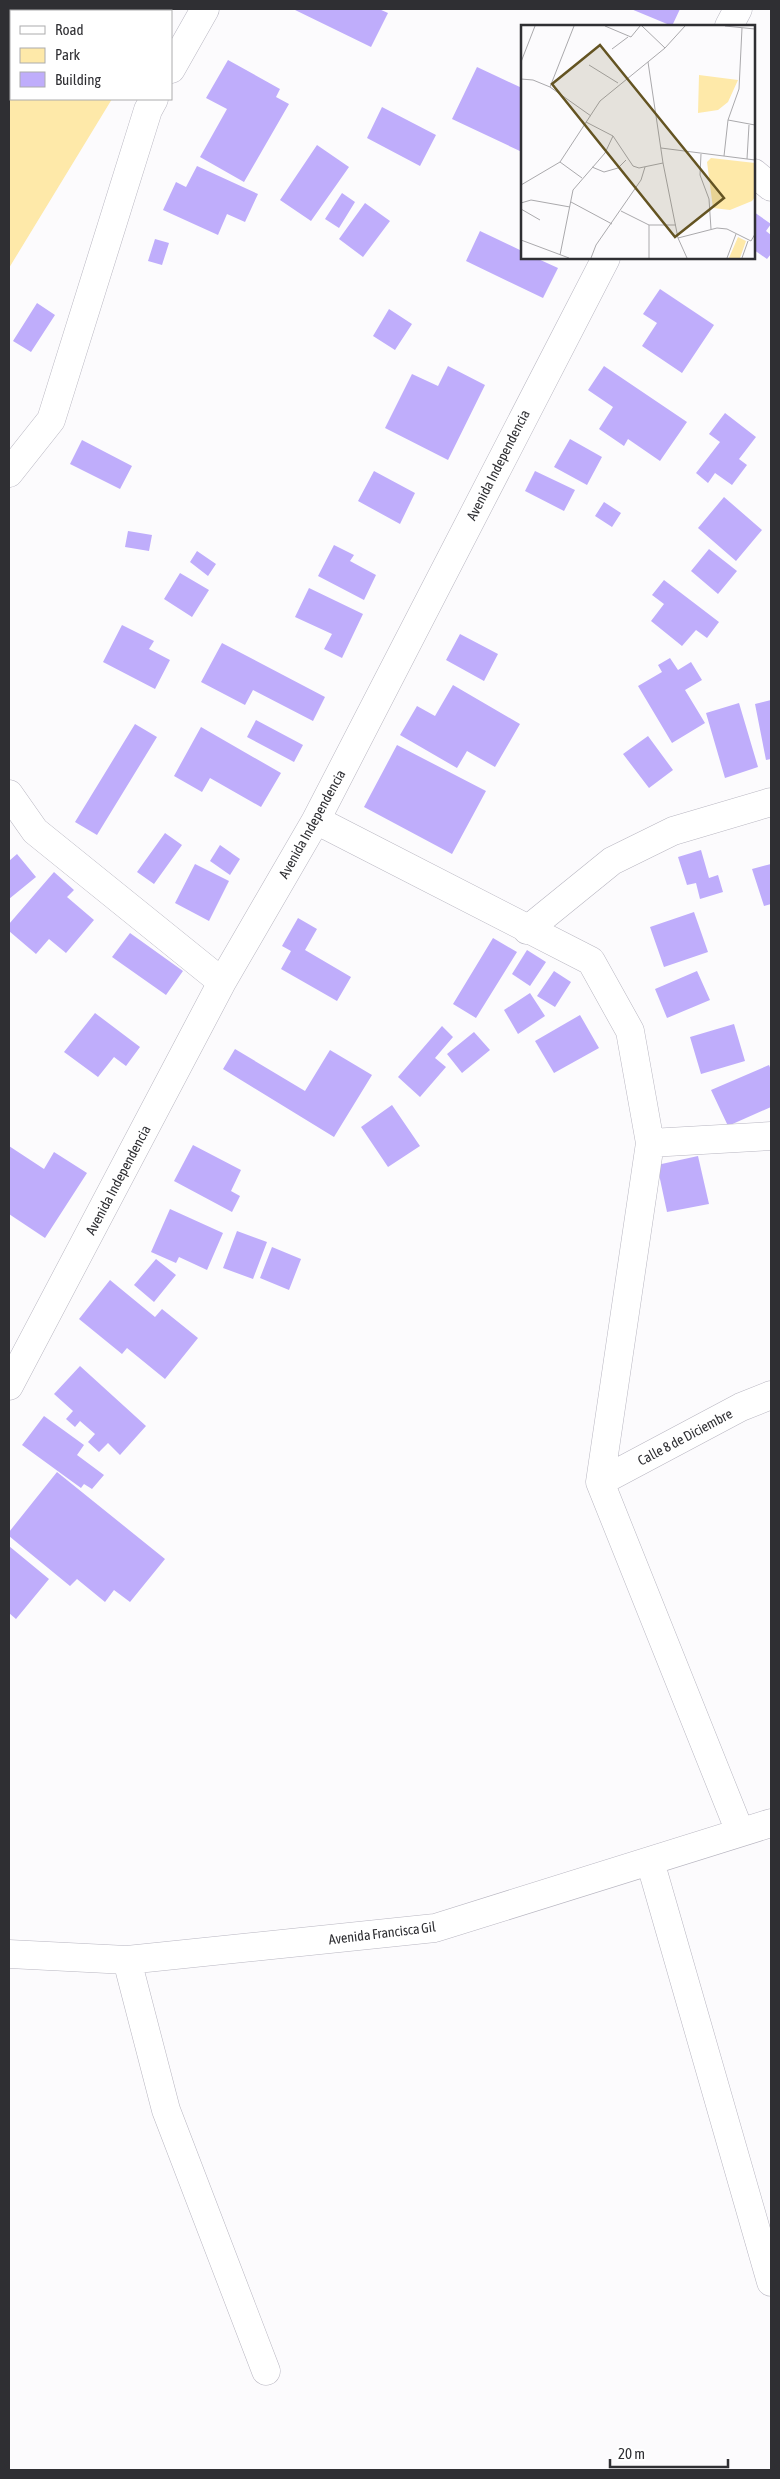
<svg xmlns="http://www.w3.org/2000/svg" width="780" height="2479" font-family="'Asap Condensed',sans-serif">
	<rect width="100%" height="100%" fill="#fcfbfd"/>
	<path fill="#fee9a9" d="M9,9H166L165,11H11V99H112L9,268Z"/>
	<path fill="#bfadfb" d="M293,9H379L388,13L371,47Z
		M631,9H680L672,26Z
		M228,60L280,89L276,97L289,104L244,182L200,157L227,109L206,98Z
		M477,67L522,88V152L452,119Z
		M382,107L436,135L420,166L367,138Z
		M317,145L349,167L311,221L280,200Z
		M197,166L258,194L245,222L227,214L218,235L163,210L176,182L186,187Z
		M342,193L355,202L339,228L325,219Z
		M365,203L390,221L363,257L339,239Z
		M754,212L771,224L766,231L771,235V254L767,259L754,250Z
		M480,231L522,251V258H536L558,268L543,298L466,261Z
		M155,239L169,243L162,265L148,261Z
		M660,289L714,325L682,373L642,346L657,323L643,314Z
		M37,303L55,315L31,352L13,341Z
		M389,309L412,324L395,350L373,336Z
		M448,366L485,385L448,460L385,428L412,374L438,386Z
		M604,366L687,422L660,461L628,439L624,446L599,429L613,407L588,390Z
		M725,413L756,437L739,459L747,465L732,485L715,473L708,483L696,473L720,442L709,434Z
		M570,439L602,457L587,485L554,467Z
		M82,440L132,466L120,489L70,464Z
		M374,471L415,493L400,524L358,501Z
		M535,471L575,490L564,511L525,491Z
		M724,497L762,530L736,561L698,528Z
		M604,502L621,513L612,527L595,516Z
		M128,531L152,535L149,551L125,547Z
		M334,545L354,555L350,561L376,575L364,600L318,576Z
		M709,549L737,571L718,594L691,571Z
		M197,551L216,564L208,576L190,562Z
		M180,573L209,590L192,617L164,599Z
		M664,580L719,622L707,638L696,630L682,646L651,621L664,604L652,595Z
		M309,588L363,614L342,658L324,649L332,634L295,617Z
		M122,625L154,641L149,649L170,660L155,689L103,662Z
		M460,634L498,654L484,681L446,660Z
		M222,643L325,697L313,721L253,690L245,705L201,682Z
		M670,658L678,670L691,662L702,680L685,690L705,723L672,743L638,686L662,672L658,665Z
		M453,685L520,724L495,767L467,751L457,768L400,735L417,706L435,716Z
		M771,700V759L766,760L755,704Z
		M739,703L758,767L725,778L706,713Z
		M256,720L303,745L294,762L247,737Z
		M135,724L157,737L97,835L75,822Z
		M201,727L281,773L261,807L210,778L202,792L174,776Z
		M648,736L673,770L649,788L623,754Z
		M397,745L486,791L452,854L364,807Z
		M165,833L182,845L154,884L137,872Z
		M220,845L240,859L230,875L210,861Z
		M701,850L709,878L718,875L723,892L700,899L696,883L687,885L678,857Z
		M17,854L36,877L9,899V861Z
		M195,864L229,881L209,921L175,903Z
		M771,864V904L764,906L752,869Z
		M54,872L74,890L67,897L94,920L66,953L49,939L36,954L9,931V924Z
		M694,912L708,952L664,967L650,927Z
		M298,918L317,929L305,950L351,977L337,1001L281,969L291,951L282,946Z
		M130,933L183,971L166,995L112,957Z
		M493,938L517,952L476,1018L453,1004Z
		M527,950L546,962L530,986L512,974Z
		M554,971L571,982L555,1007L537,996Z
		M697,971L710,1000L667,1018L655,989Z
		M530,993L545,1016L518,1034L504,1010Z
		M95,1013L140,1047L126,1066L114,1057L98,1077L64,1052Z
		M580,1015L599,1048L554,1073L535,1041Z
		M734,1024L745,1061L701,1074L690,1037Z
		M442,1026L453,1037L435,1058L446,1067L420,1097L398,1077Z
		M474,1032L490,1050L462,1073L447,1054Z
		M235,1049L305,1091L330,1050L372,1075L334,1137L223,1069Z
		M769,1065L771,1070V1107L728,1126L711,1090Z
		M392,1105L420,1146L388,1167L361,1127Z
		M193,1145L241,1170L231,1191L240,1196L232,1212L174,1181Z
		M9,1146L44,1169L54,1152L87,1173L45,1238L9,1214Z
		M698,1156L709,1204L667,1212L657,1165Z
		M170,1209L223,1233L207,1270L179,1257L176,1263L151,1252Z
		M237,1231L267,1242L253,1279L223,1268Z
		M272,1247L301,1259L289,1290L260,1278Z
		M156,1259L176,1275L154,1302L134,1285Z
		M110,1280L155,1317L162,1309L198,1338L165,1379L127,1348L122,1354L79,1319Z
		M80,1366L146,1426L120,1455L108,1443L99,1452L88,1442L95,1434L80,1421L75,1427L66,1419L73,1411L54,1394Z
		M44,1416L84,1445L77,1455L104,1475L92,1489L84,1484L81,1488L22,1445Z
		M57,1472L165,1559L130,1602L114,1590L105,1602L77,1579L70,1586L9,1536V1532Z
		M9,1546L49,1579L16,1619L9,1613Z"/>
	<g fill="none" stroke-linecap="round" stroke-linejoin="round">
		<defs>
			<path id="minor" d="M729,26L738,9
				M171,69L205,9
				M754,173L771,187
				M9,473L51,420L148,110L154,99
				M9,794L35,831L222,982
				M316,820L591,961L630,1031L650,1143L600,1482L740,1832
				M527,930L612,861L673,831L771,802
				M650,1143L771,1136
				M9,1386L222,982L316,820L606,258
				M600,1482L741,1407L771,1395
				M650,1861L771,2282
				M9,1954L127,1960L435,1928L771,1823
				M127,1960L166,2110L266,2371"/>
		</defs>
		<use href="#minor" stroke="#b8b6c1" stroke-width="29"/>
		<use href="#minor" stroke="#fff" stroke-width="28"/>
	</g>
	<g text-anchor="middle" stroke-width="4.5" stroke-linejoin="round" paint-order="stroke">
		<g font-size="14" fill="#2f2f33" stroke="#fff">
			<text transform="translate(498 465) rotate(-63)" y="5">Avenida Independencia</text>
			<text transform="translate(312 824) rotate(-61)" y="5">Avenida Independencia</text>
			<text transform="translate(118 1180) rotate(-62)" y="5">Avenida Independencia</text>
			<text transform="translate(685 1437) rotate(-28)" y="5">Calle 8 de Diciembre</text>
			<text transform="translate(382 1933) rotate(-7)" y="5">Avenida Francisca Gil</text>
		</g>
	</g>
	<g transform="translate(521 25)">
		<rect width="234" height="234" fill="#fcfbfd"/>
		<path d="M178,50L217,55L207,77L197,85L177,88ZM190,133L234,138V172L231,176L209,185L192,183L186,137ZM217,212L225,216L219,233H208Z" fill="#fee9a9"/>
		<path fill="none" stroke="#aaa9ac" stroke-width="1" d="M84,1L110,12L119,1M121,1L144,23M204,1L234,4M91,24L107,12M0,37L14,1M127,37L142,138L157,213L166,233M68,40L97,58M0,54L12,55L29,62L70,91M29,62L53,1M207,95L234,100M65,97L92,111L112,141L118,143L142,138M140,123L234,135M180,129L179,150L188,174L190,204M203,131L207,95L218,64L221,3M226,134L228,100M39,137L61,153M71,142L83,147L97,143L105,135M0,160L39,137L79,76L144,23L164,1M50,177L91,199M0,178L10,175L49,182M0,184L19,195M100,186L128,200H155M128,200V233M157,213L196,203L206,204L230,216L234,209M0,215L48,233M39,230L52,165L84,128L92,111M70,233L75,220L120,155L124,142M206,233L215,209M221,233L227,216"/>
		<path fill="#645422" fill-opacity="0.15" stroke="#645422" stroke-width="2.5" d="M79,20L203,173L154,212L31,59Z"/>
		<rect width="234" height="234" fill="none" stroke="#2f2f33" stroke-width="2.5"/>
	</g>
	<rect width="780" height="2479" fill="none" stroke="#2f2f33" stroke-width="20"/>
	<rect x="10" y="10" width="162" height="90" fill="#ffffff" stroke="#acacad"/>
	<rect x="20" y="26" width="25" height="8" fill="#ffffff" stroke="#acacad"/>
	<text x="55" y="35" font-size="15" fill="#2f2f33">Road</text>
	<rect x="20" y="48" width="25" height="15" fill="#fee9a9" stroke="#acacad"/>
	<text x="55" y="60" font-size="15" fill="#2f2f33">Park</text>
	<rect x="20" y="72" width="25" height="15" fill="#bfadfb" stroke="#acacad"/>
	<text x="55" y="85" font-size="15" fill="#2f2f33">Building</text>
	<path d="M610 2459v8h118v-8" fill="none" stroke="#2f2f33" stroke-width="2.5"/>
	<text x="618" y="2459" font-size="15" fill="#2f2f33" stroke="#ffffff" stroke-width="4" paint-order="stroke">20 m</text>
</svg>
